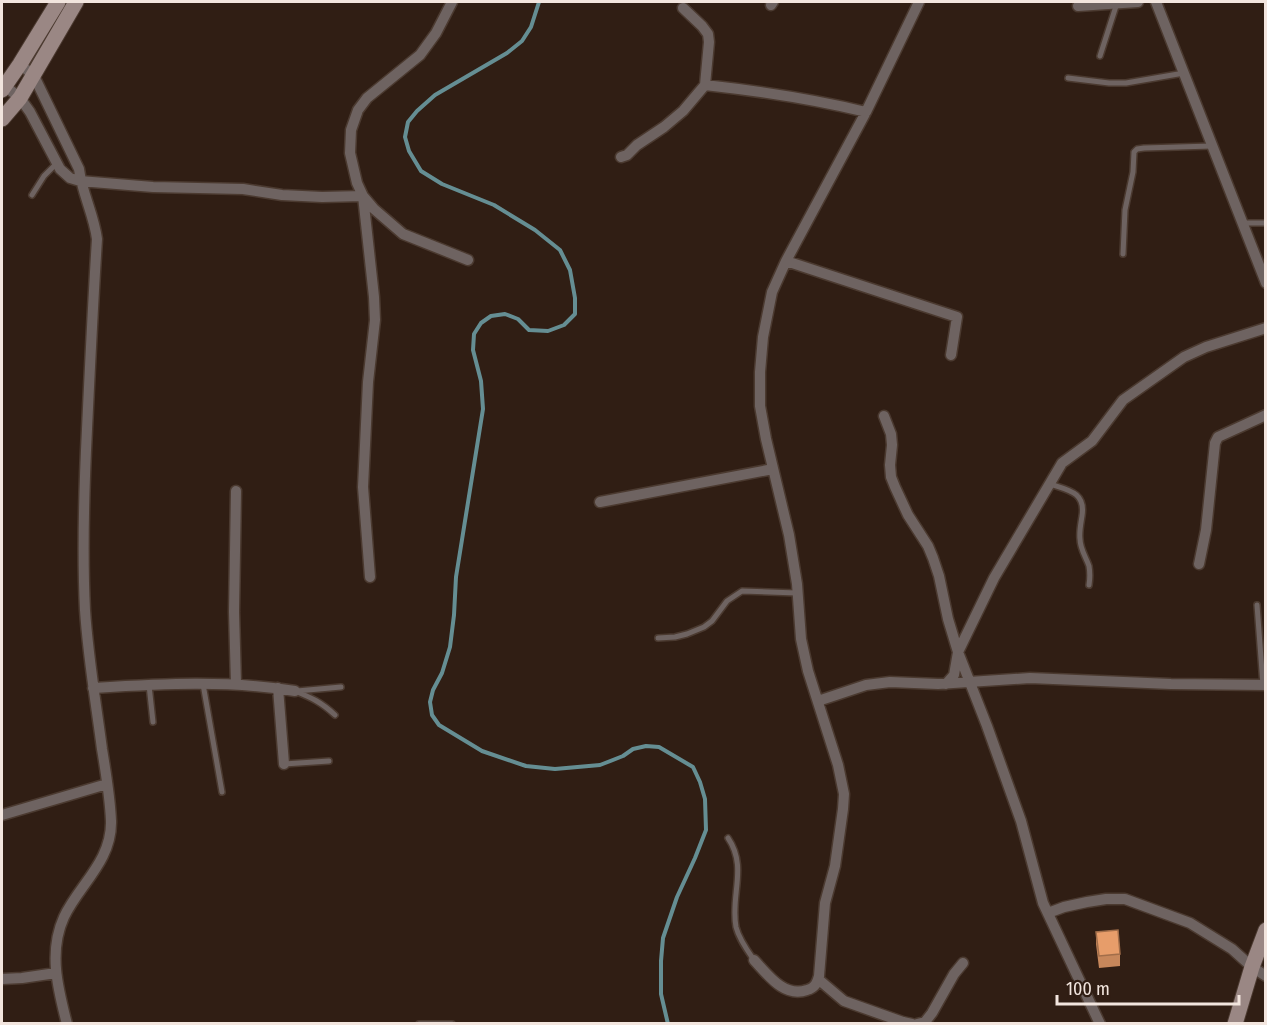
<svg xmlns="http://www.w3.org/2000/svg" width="1267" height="1025" font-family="'Fira Sans Condensed',sans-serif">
	<rect width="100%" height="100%" fill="#301e14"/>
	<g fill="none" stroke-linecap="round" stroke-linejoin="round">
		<path stroke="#658e93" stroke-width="4" d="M539,2L531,27L522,41L507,53L435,95L417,111L408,122L405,137L409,151L421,171L442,184L494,205L535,230L560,250L570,270L575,298V314L564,325L548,331L529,330L518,319L505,314L491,316L481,323L474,334L473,350L481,381L483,409L456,577L454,615L450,647L442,673L433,690L430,702L432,715L439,725L482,751L526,766L555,769L600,765L623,756L633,749L646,746L659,747L693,767L700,782L705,799L706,830L695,858L677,897L663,938L661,961V994L668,1024"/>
		<defs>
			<path id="lane" d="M1100,56L1117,3
				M1068,78L1109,83H1126L1184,73
				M32,195L44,176L57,163
				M1244,223H1266
				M1123,254L1125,210L1133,172L1134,152L1137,149L1144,148L1212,146
				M1050,484C1068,490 1086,492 1082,516C1081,523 1079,532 1080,539C1080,549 1086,557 1089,566C1090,572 1090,579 1089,585
				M1257,605L1263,685
				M658,638L675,637L687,634L704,627L712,621L727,601L742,591L797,593
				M203,684L222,792
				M149,685L153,722
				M295,691C312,698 321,702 335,715
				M297,691L341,687
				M284,764L329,761
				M728,838C748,867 730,896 736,927C739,939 747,950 754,960
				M419,1024H452"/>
			<path id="street" d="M452,2L436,33L420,55L367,98L358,110L351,130L350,153L357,183L363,196L374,209L403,234L468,260
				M1156,2L1266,283
				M771,5L773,2
				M1078,6L1138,2
				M20,64L34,76L79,169C82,193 94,215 97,239C93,302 90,365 87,429C84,489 82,550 85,610C88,657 96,703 102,749C106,773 110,797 111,821C112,861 79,885 64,917C48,952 58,989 67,1024
				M705,85C759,91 813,99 866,112
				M5,86L20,98L30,112L60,169L70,178L80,181L153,187L243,189L282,195L322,197L363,196L374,297L375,320L368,382L363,487L370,577
				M621,157L627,155L637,145L664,127L683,111L705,85L709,42L708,34L702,26L683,8
				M786,261L957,317L951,355
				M884,416L891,434L892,445L890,465L891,477L895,487L908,515L928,546L933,558L939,576L948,619L958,652L987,726L1021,821L1043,903L1100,1024
				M236,491L234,612L236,684
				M600,502L773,469
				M1199,564L1206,530L1215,443L1218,437L1266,415
				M946,684L954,675L958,652L994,578L1062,463L1092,441L1123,400L1184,357L1206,347L1266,328
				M93,688C161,684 228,680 295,691
				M278,688L284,764
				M818,701L866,685L890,682L938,684L1030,678L1171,684L1266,685
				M2,815L107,784
				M1048,913L1064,907L1087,902L1106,899H1125L1190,923L1232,949L1252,967L1266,976
				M754,960C768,975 784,998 807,990C815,988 817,983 819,976L825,903L835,866L843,809L844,794L838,765L808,671L801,639L797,584L789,535L766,439L760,406V372L763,337L772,292L786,261L866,112L919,2
				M2,979L22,978L56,973
				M818,979L844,1001L903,1022L912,1024
				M917,1024L925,1022L932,1013L954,974L963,963"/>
			<path id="secondary" d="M2,90L20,64L58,2
				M2,119L20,98L76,2
				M1235,1024L1252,967L1266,930"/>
		</defs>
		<use href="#lane" stroke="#4b3a30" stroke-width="8"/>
		<use href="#street" stroke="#4b3a30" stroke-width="13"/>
		<use href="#secondary" stroke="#4b3a30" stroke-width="17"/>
		<use href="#lane" stroke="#6e6361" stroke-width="5"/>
		<use href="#street" stroke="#6e6361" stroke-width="10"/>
		<use href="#secondary" stroke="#9a8784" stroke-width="15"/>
	</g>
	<path fill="#c7875b" d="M1096,932L1120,954V966L1099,968L1096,944Z"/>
	<path fill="#e79d6a" stroke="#a26e4a" stroke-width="1.5" d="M1118,930L1120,954L1099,956L1096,932Z"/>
	<rect width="1267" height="1025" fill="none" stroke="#f2e5de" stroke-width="6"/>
	<path d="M1057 995v9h182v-9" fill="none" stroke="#f2e5de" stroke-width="3"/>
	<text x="1066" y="995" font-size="18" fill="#f2e5de" stroke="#301e14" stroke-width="4.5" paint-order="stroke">100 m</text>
</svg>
